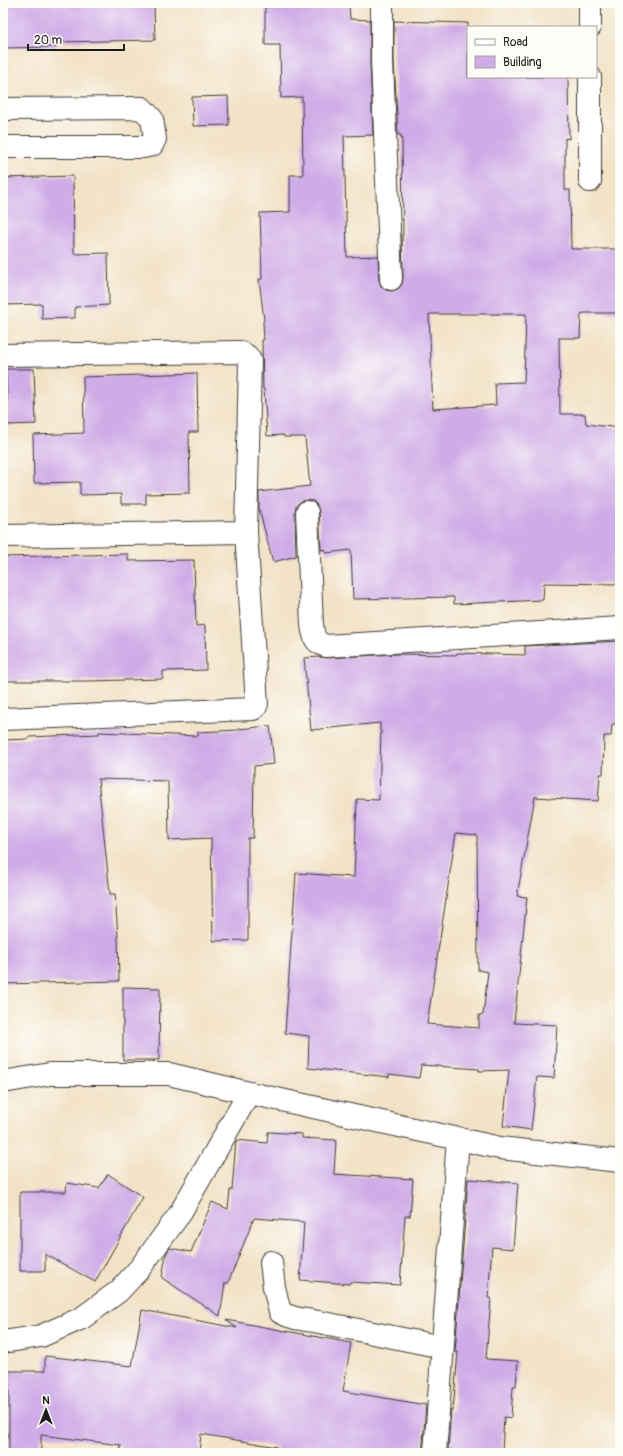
<svg xmlns="http://www.w3.org/2000/svg" width="623" height="1456" font-family="Pangolin,sans-serif">
	<rect width="100%" height="100%" fill="#fdfcf7"/>
	<filter id="ink" filterUnits="userSpaceOnUse"><feTurbulence type="fractalNoise" baseFrequency=".025" numOctaves="2"/><feDisplacementMap in="SourceGraphic" scale="8" xChannelSelector="R" yChannelSelector="G"/><feConvolveMatrix kernelMatrix="1 2 1 2 8 2 1 2 1" color-interpolation-filters="sRGB"/></filter>
	<filter id="wash" filterUnits="userSpaceOnUse"><feTurbulence type="fractalNoise" baseFrequency=".012" numOctaves="4" result="noise"/><feDisplacementMap in="SourceGraphic" scale="16" xChannelSelector="R" yChannelSelector="G"/><feGaussianBlur stdDeviation="0.9" result="paint"/><feColorMatrix in="noise" values="0 0 0 0 0 0 0 0 0 0 0 0 0 0 0 0 0 1.4 0 .05"/><feComposite in="paint" operator="in"/></filter>
	<g filter="url(#wash)">
		<rect width="100%" height="100%" fill="#f2e2c6"/>
		<g id="blocks">
			<path fill="#cface7" fill-rule="evenodd" d="M3,3H154L155,40L57,42V47L3,48Z
				M349,3L350,19L370,20V62L373,135L344,136L347,257L378,256L379,280L381,286L386,290L392,291L398,289L402,284L403,278L402,235H403L402,141L401,135H398L394,61V21L468,23V77H568L569,139L565,138V190H570L571,249H619L620,313H584L581,314L580,338H559L560,414H585L586,424L620,428V584L544,583L543,600L454,604V597L353,599L351,550L326,553L325,549L321,550L319,511L317,505L313,501L307,500L300,502L296,506L295,512L296,556L273,562L259,509V492L310,486L305,437H284V435L267,436L264,389H263L262,340H264L263,321L264,320L259,279H262L260,213L290,212V175H303L302,97L281,98L280,45H265V7ZM429,314H526L524,382L495,383L496,405L433,409Z
				M228,96L229,125L193,126L192,97Z
				M73,176L74,254L108,253L109,305L75,307V318L42,319V304L4,305L3,178Z
				M6,369H34L36,424L8,425Z
				M197,373L198,432H189L190,493L146,494V504H121V494L80,495V482L34,483L33,435L84,433L83,377Z
				M128,554V561L194,560L196,626L205,625L206,670L163,671V679L89,681H3V557Z
				M620,641V724H612L611,736H604L603,774H600L598,801L535,797L517,896L527,897L514,1023L557,1025L554,1078L537,1077L531,1130L503,1126L509,1070L479,1071V1069L421,1065L419,1078L389,1074V1077L308,1068L309,1036L285,1033L296,873L354,877L357,799L379,800L381,731H380V723L311,730L304,658L320,657L327,658L394,654L456,655L457,653L525,655V646ZM456,833L477,835L478,970L488,972L483,1015H479V1028L427,1024Z
				M270,726L274,764L254,766L253,838H248V940L213,941L211,838L169,840L168,781L98,779L110,894H115L118,937L119,981L3,984V740L29,739V737L99,734V732L198,736V732L238,730V729Z
				M123,987L160,988L159,1060H123Z
				M268,1132L302,1134V1138L336,1140L334,1174L413,1179L410,1216H405L400,1285L350,1282L349,1284L300,1280L304,1222L254,1218L228,1283H225L220,1316L162,1278L166,1254L170,1248L191,1252L212,1202L228,1209L230,1190H232L236,1140L267,1143Z
				M108,1174L143,1197L95,1282L45,1254V1271H20V1192H66L67,1183L99,1188Z
				M468,1179L518,1183L513,1249L492,1247L488,1298H491L486,1359L518,1361L516,1386H513L511,1418L504,1417L502,1453L448,1450L451,1410H453L458,1352H455Z
				M142,1310L237,1328L226,1320L351,1343L343,1391L426,1405L422,1453H276L277,1447L201,1434L199,1453H120L121,1445L41,1435V1453H9V1371H45V1356L132,1366Z"/>
		</g>
	</g>
	<g filter="url(#ink)">
		<use href="#blocks" fill-opacity="0" stroke="#3c3a36" stroke-width="1"/>
		<g fill="none" stroke-linecap="round" stroke-linejoin="round">
			<defs>
				<path id="minor" d="M382,3V61L391,279
					M590,3V27
					M590,77V181
					M3,109L142,108L152,119L155,139L152,145L143,147H3
					M3,355L240,352L247,356L250,360L246,532L257,704L255,708L253,709L3,719
					M307,512L312,625C314,637 314,642 326,646L620,628
					M3,536L246,532
					M3,1082L50,1074H169L249,1093L500,1148L620,1161
					M271,1262L274,1287L280,1312C296,1321 307,1319 324,1323C364,1331 403,1339 442,1347
					M3,1342L41,1336L82,1318L119,1291L140,1268L179,1215L249,1093
					M435,1453L458,1138"/>
			</defs>
			<use href="#minor" stroke="#3c3a36" stroke-width="24"/>
			<use href="#minor" stroke="#fff" stroke-width="22"/>
		</g>
	</g>
	<rect width="623" height="1456" fill="none" stroke="#fdfcf7" stroke-width="16"/>
	<rect x="467" y="26" width="130" height="52" fill="#fdfcf7" stroke="#a3a29f"/>
	<rect x="475" y="39" width="20" height="6" fill="#ffffff" stroke="#a3a29f"/>
	<text x="503" y="46" font-size="12" fill="#1c1c1c">Road</text>
	<rect x="475" y="56" width="20" height="12" fill="#cface7" stroke="#a3a29f"/>
	<text x="503" y="66" font-size="12" fill="#1c1c1c">Building</text>
	<g transform="translate(46 1410)" stroke="#fdfcf7" stroke-width="3" paint-order="stroke">
	<path d="M0-3L7 15L0 10L-7 15Z" fill="#1c1c1c"/>
	<text y="-6" font-size="11" font-weight="bold" text-anchor="middle" fill="#1c1c1c">N</text>
	</g>
	<path d="M28 44v6h96v-6" fill="none" stroke="#1c1c1c" stroke-width="2"/>
	<text x="34" y="44" font-size="12" fill="#1c1c1c" stroke="#fdfcf7" stroke-width="3" paint-order="stroke">20 m</text>
</svg>
